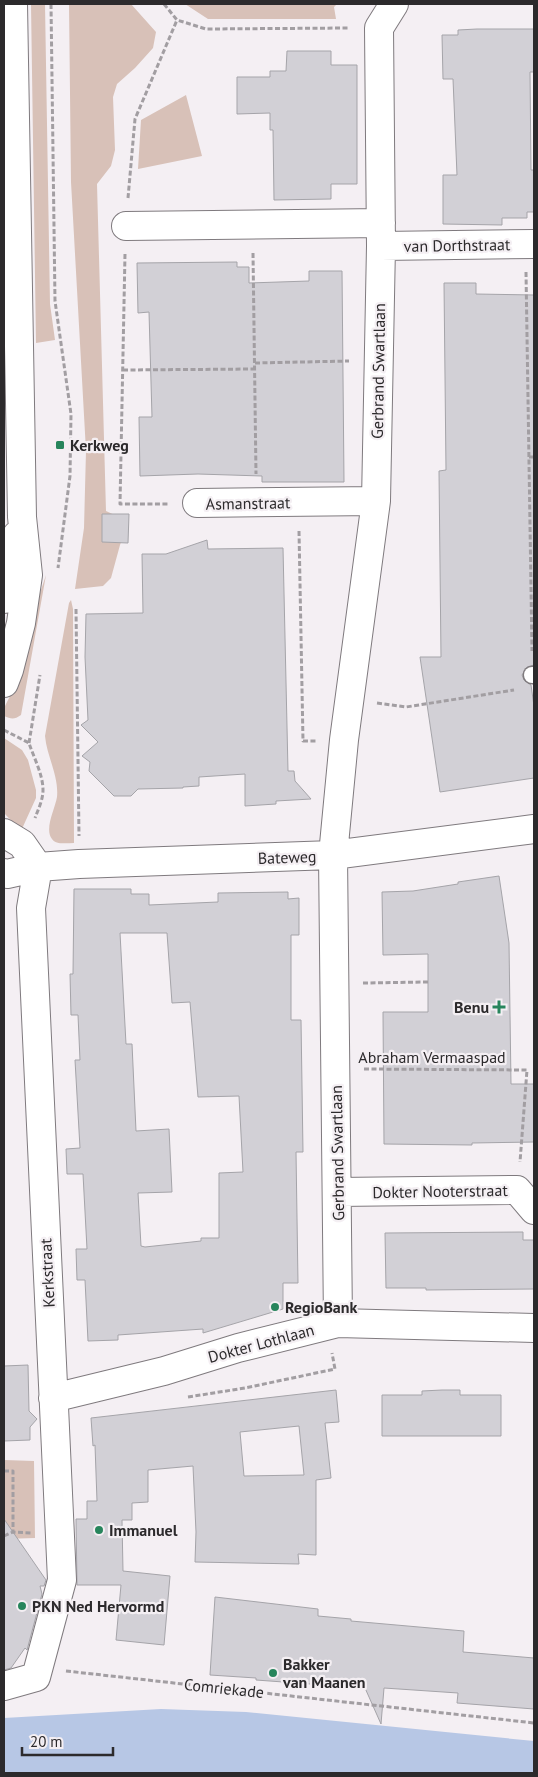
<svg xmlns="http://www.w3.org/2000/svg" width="538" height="1777" font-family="'PT Sans',sans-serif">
	<rect width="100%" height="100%" fill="#f4eff3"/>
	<path fill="#d8c1b8" d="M31,4H45L50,304L55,340L36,343Z
		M69,4H131L156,32L153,48L135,68L117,84L113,97L115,150L111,166L97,184L106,511L119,517L126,529L120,545L111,578L103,586L75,589L84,528L86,451L71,182Z
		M185,4H337L334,7L336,19H208Z
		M186,95L202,156L138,169L141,120Z
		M46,575L21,715C14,720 11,719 4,716V708L16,684L31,620Z
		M71,600L73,609L74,843C66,843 56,845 52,839C44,829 55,809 57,797C59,776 47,757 45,736L69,603Z
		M4,738L22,750L28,760L36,790V798L21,831L4,813Z
		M4,1460L34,1461L35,1538L4,1539Z"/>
	<path fill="#b7c7e5" d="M161,1709L246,1712L534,1741V1773H4V1718Z"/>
	<path fill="#d2d0d6" stroke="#a5a4a9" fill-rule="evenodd" d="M477,29H534V72H530L531,170H534V212H527V218H502V225L443,224V175H457L453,79H443L442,35H458V30Z
		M287,51H331V65H357V184H331V199L274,200L273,130H270V113L237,114V77H270V71H286Z
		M237,262V267H249V283L309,281V271H342L344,482H262V476L198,474L140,476L139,417H152L149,312L138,313L137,263Z
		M444,283H476V294L534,295V665L527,667L522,675L524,680L531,685L534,706V778L440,792L420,657H441L439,471L446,470Z
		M102,514H129L128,543L102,542Z
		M207,540L208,549L283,548L288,771H294L295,781L311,799L276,801V804L245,806V774L199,777V786L183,787V788L138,789L131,796H114L89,771L90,762L82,756L98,742L81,725L88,720L85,657L86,614L143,613L142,554H166Z
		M499,876L509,943L511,1084H534V1142L472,1143V1145L384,1144L383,1012H428V954L383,955L382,892L413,891L458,884V882Z
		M74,889H131V894H149V905L218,902V893L288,892V899L299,898V935H291V1020H301L303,1152H296L298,1283H283V1309L203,1333V1329L118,1335V1340L88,1341L85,1280H77L76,1249H87L83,1174H67L66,1149L80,1148L75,1060H80L78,1015H71L70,974H73ZM120,933H167L172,1003L190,1002L198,1097L239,1096L243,1172L219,1173V1238H201V1241L145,1247L141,1246L138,1193L172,1192L169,1129L136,1131L132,1044H126Z
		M523,1232V1240H534V1289L426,1290V1288H386L385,1233Z
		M28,1365L29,1411L37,1419L30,1427V1440L4,1441V1366Z
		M336,1390L339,1422L325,1423L331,1478L316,1480V1555L298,1554L299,1564L195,1562L196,1532L193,1466L148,1470V1502L132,1503V1520H122L123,1571L170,1576L164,1645L116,1640L121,1585H77L76,1519H87V1501H97L95,1445L93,1446L91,1418ZM299,1426L304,1475L244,1476L240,1432Z
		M442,1390H460V1395H501V1436H382V1395H422V1391Z
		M4,1519L46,1580L44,1586H40L42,1594L27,1650L25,1648L11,1668L4,1670Z
		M215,1597L318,1609V1616L351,1619V1621L464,1631L463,1652L534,1658V1709L457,1703L458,1693L384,1688L381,1724L365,1688L256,1680V1678L210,1675Z"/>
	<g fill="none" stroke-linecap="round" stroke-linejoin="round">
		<defs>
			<path id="lane" d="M532,675H534"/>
			<path id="street" d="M126,226L381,223
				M381,246L534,244
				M197,503L376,501
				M4,833L22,844L38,867
				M4,873L7,874L38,867L79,864L333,855L534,829
				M337,1192L517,1190L534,1210
				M338,1323L333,855L344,740L376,501L381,246L379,28L394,4
				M53,1398L164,1371L238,1348L338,1323L534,1328
				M4,1686L36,1677L62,1580L31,908L38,867"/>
			<path id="secondary" d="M4,599L17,535
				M4,683L9,670L21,623L28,575L22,517L13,4"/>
		</defs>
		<use href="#lane" stroke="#7f7a7e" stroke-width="19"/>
		<use href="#street" stroke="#7f7a7e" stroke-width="30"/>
		<use href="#secondary" stroke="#7f7a7e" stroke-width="30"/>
		<path stroke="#a29ea2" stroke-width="3" stroke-dasharray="5 2.5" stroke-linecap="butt" d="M51,4L55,301L71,414L70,476L58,568
			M164,4L177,20L206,29L349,28
			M128,198L135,119L177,20
			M253,253L256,474
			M125,254L120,504H168
			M526,272L532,651
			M255,363L349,361
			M123,370L255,369
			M529,457H534
			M299,531L303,741H316
			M76,609L79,836
			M377,703L406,707L514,690
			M4,730L29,743C34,758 43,775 43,790C43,800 38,810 35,818
			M29,743L40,675
			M363,983L428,982
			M364,1069L527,1070L520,1162
			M188,1397L245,1388L335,1369L332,1353
			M4,1471H13V1532L32,1533
			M4,1536L13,1532
			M66,1671L534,1723"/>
		<use href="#lane" stroke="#fff" stroke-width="16"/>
		<use href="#street" stroke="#fff" stroke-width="28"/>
		<use href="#secondary" stroke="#fff" stroke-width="28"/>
	</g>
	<g fill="#27855c" stroke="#f4eff3" stroke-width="2">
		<rect x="55" y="440" width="10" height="10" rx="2.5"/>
		<path d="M496.5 999.5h5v5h5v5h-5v5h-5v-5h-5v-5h5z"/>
		<circle cx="275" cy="1307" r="5"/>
		<circle cx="99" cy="1530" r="5"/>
		<circle cx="22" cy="1606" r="5"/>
		<circle cx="273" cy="1673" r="5"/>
	</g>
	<g text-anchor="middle" stroke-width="4.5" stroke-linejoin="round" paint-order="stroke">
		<g font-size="16" fill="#2c2a2c" stroke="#f4eff3">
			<text transform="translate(457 245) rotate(-1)" y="6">van Dorthstraat</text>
			<text transform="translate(378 371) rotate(-89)" y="6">Gerbrand Swartlaan</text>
			<text transform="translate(248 503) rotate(-1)" y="6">Asmanstraat</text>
			<text transform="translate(287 857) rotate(-2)" y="6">Bateweg</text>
			<text x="432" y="1063">Abraham Vermaaspad</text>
			<text transform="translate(337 1153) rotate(-91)" y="6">Gerbrand Swartlaan</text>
			<text transform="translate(440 1191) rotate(-1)" y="6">Dokter Nooterstraat</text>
			<text transform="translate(47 1273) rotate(-93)" y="6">Kerkstraat</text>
			<text transform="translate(261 1343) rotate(-15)" y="6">Dokter Lothlaan</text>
			<text transform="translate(224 1688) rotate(6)" y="6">Comriekade</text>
		</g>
		<g font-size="16" font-weight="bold" fill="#2c2a2c" stroke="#f4eff3" text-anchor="start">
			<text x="70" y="451">Kerkweg</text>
			<text x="489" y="1013" text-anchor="end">Benu</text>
			<text x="285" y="1313">RegioBank</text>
			<text x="109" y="1536">Immanuel</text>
			<text x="32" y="1612">PKN Ned Hervormd</text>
			<text x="283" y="1670">Bakker<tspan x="283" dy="18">van Maanen</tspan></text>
		</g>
	</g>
	<rect width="538" height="1777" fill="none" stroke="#2c2a2c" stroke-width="10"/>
	<path d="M22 1747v8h91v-8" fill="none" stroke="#2c2a2c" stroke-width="2.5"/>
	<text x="30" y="1747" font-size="15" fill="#2c2a2c" stroke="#f4eff3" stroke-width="4" paint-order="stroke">20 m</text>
</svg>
